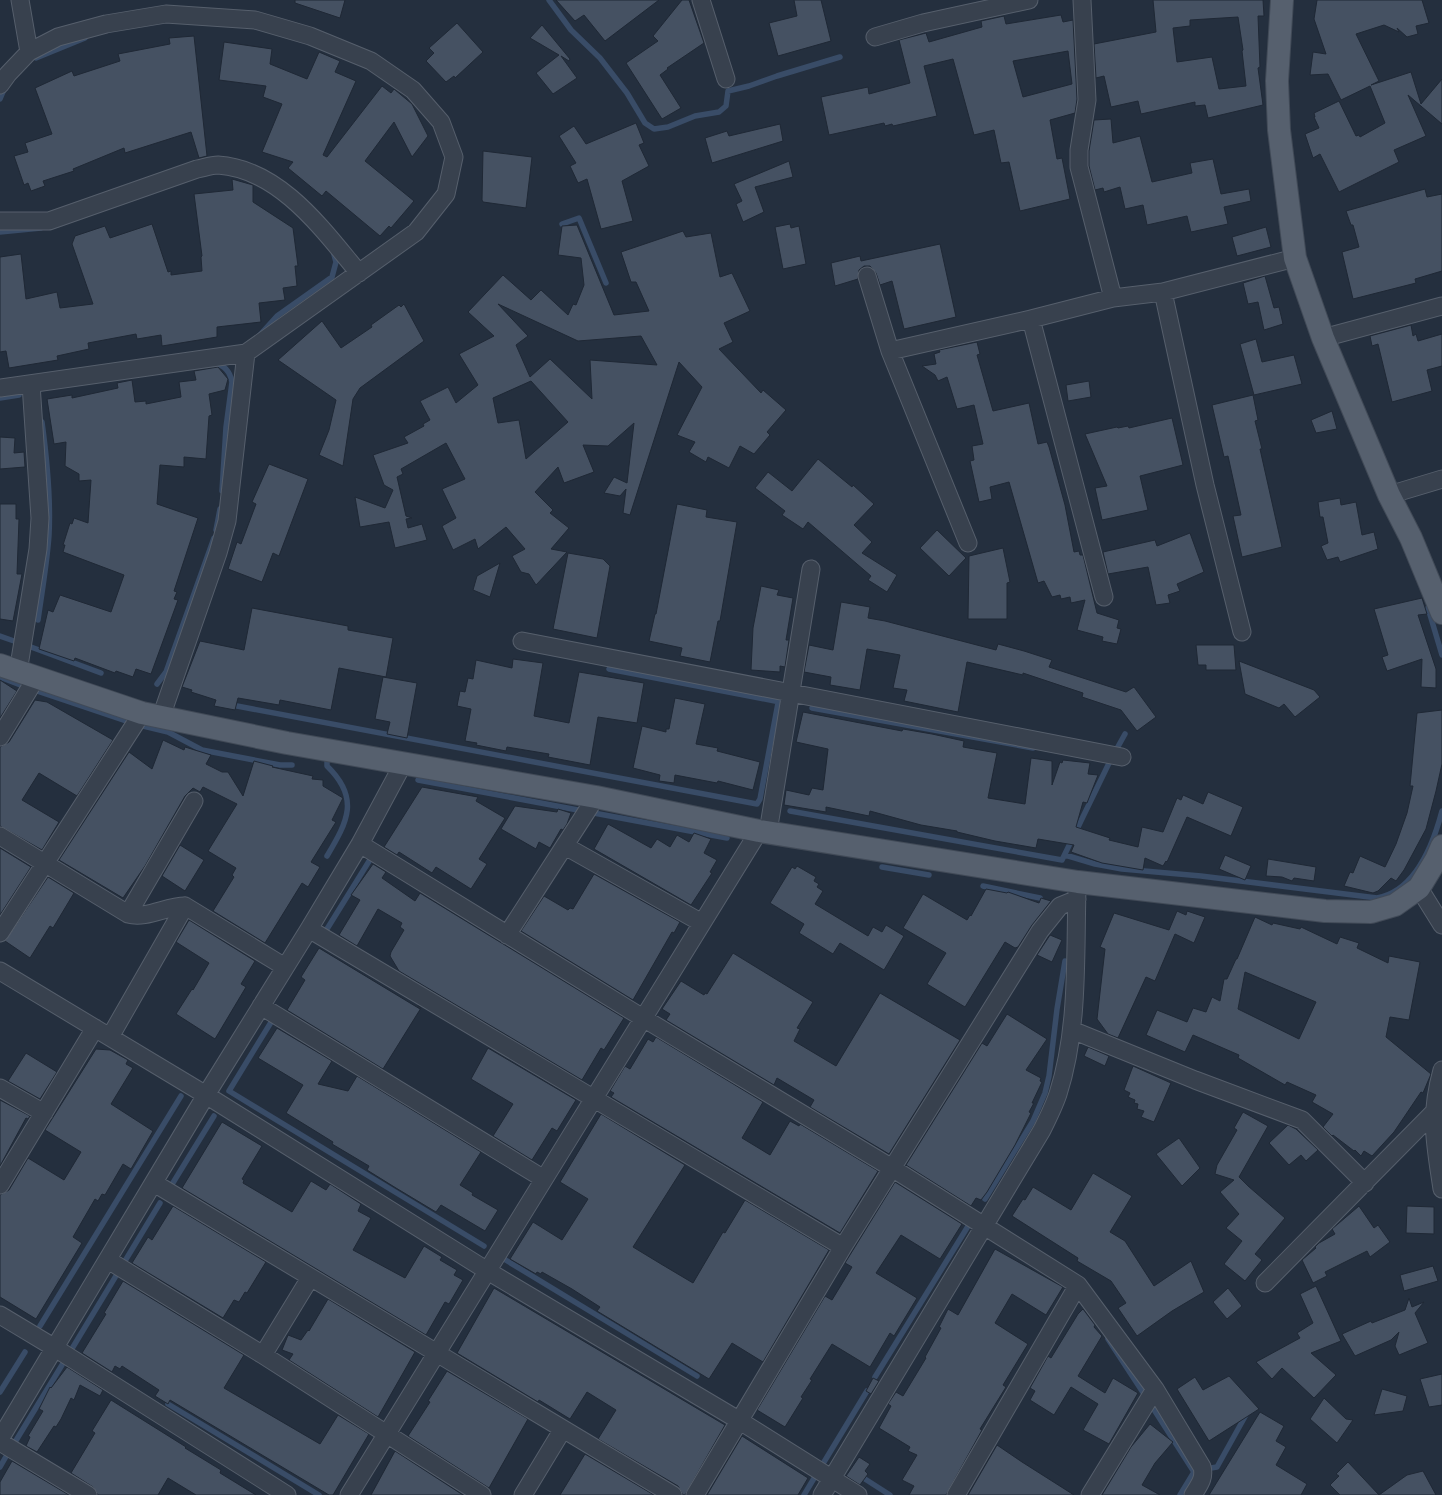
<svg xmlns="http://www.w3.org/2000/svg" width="1442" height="1495" font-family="'Public Sans',sans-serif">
	<rect width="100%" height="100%" fill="#242f3e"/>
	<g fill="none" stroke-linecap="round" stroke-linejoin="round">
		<path stroke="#394c67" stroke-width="5.5" d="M549,0L571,30L600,58L627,93L645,123L654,129L668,127L695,116L719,112L726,106L728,91L749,86L777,76L840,57
			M36,58L85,38
			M0,99L5,87
			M562,224L579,218L606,283
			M0,232L41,228
			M258,337L277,316L332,277L336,262L333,251
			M214,363C224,365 230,371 232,382L226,427L222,491
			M0,398L19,395
			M216,530L220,509
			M1428,608L1442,655
			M38,620C42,592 47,563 49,535C51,497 47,459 42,422
			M0,636L14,641
			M31,647L101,673
			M609,669L780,702
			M0,677L23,686
			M157,684L166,672L214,538
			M34,690L129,722
			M237,706L757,804L760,799L778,703
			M812,708L1033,748
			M139,725L168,732L202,750L280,765H292
			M418,780L727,838
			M790,811L1062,860L1110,761L1125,734
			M1065,855L1095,864L1122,869L1201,876L1377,898C1416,891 1433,845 1442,811
			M327,856C348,821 360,798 327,766V761
			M882,867L929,875
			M983,886L1040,898
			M327,929L371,858L374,860
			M273,1019L229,1091L484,1246
			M171,1186L214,1116
			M985,1199L1033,1121L1045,1093L1049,1076L1057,1009L1065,961
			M504,1259L697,1376
			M40,1326L181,1096
			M1108,1339L1144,1394
			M73,1347L160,1203
			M875,1377L970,1223
			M0,1392L25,1352
			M168,1404L319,1495
			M1151,1405L1194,1472L1180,1495
			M12,1447L62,1365
			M824,1462L867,1391
			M0,1467L8,1453
			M1211,1468L1217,1467L1247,1413
			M865,1479L890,1495
			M804,1495L816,1475"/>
	</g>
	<path fill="#455162" stroke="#1f2835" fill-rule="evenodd" d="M295,0H345L340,18L295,3Z
		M556,0H659L605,41L584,15L575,21Z
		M682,0H689L704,43L667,68L668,69L660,75L681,108L662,119L626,63L658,41L653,36Z
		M794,0H821L831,41L778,56L769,23L797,16Z
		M1153,0H1263L1264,16H1258L1260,67L1258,68L1263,105L1208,118L1205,105L1195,106V102L1141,114L1138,101L1111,107L1104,76L1096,78L1094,44L1156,32ZM1238,17L1243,50L1242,51L1246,86L1219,89L1212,57L1177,62L1173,28L1190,26V20Z
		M1317,0H1422L1429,23L1416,26L1418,34L1407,37L1397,28L1399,32L1384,25L1356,34L1379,81L1371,85L1411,72L1421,104L1442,79V124L1408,95L1426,136L1394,150L1399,162L1339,192L1320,154L1313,158L1305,134L1319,128L1314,117H1315L1314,113L1339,101L1356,136L1359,135L1360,137L1385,123L1370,86L1341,100L1328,74L1310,75L1313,52L1326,54L1314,19Z
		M1061,15L1063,22L1073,20L1077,99L1075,113L1050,120L1057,159L1062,158L1070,199L1020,211L1009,162L1001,163L994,130L974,135L953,59L924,66L937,116L893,126L892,124L885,126L884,123L829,135L821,97L868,87L869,94L910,83L899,40L926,33L929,42L982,27L981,21L1004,16L1006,24ZM1068,51L1072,84L1023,97L1013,61Z
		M457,23L483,52L455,78L454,76L446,82L426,61L434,53L429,48Z
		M542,25L570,59L569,61L561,56L577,78L553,94L536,73L559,55L530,38Z
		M194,36L207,156L199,158L191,132L125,153L124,148L73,169L74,171L43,181L45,186L31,191L28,183L24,185L14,156L28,152L25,143L52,134L35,88L72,71L74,76L120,61L118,54L170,44L169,38Z
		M224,42L272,49L270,64L307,79L319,52L340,61L335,72L356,81L323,155L327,157L382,86L391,93L394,89L412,104L428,136L412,157L394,122L365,161L414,201L391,228L389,226L380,236L326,191L322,196L288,168L293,162L262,152L282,104L263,97L266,86L219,80Z
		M1111,119L1113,143L1140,136L1152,182L1192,173L1190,163L1213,159L1221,194L1249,189L1251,201L1224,207L1228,224L1191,232L1187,216L1147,225L1143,205L1125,209L1120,187L1104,192L1103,188L1095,190L1089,166V151L1094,120Z
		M636,123L644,143L639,145L649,166L622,181L633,221L601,229L587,179L578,183L570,166L576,163L559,136L574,126L586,144Z
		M780,124L783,141L712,163L705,138L727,131L729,136Z
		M483,151L532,157L526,208L483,202L482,200Z
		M789,161L793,177L755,187L764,212L743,222L736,204L742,201L734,184Z
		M232,179L253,185V202L293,228L298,266H295L297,286L283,288L285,300L259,303L261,322L217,327V337L162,346L161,335L137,339L136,334L88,343L89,349L57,356L58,360L9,368L6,351L0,352V257L21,254L26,299L57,292L60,308L93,304L72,244L75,236L105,226L110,238L152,224L168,272L171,271V275L202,271L201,257L202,256L194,194L233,190Z
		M1425,189L1427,197L1442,194V271L1415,279L1416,283L1353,299L1342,252L1359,247L1353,225H1351L1346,211Z
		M790,224L791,228L799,226L806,264L783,269L775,227Z
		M577,225L614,315L649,311L636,282H631L621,252L683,231L686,237L711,233L720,277L732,273L750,311L724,323L733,342L719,349L761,393L763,390L786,410L767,432L770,435L754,454L740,446L729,468L708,457L706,462L689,452L695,442L677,435L702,387L679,362L630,515L623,513L626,489L620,496L604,493L614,477L627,483L634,423L608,446L583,445L594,472L564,483L558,467L535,492L553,510L550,513L569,528L551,549L567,552L536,585L529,574L521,572L512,556L525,549L506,527L478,549L475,539L453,550L442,526L456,518L442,489L465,479L446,443L401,469L403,474L397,477L406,516L412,518L406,519L408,528L422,524L427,540L395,548L389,522L360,527L355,497L385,508L393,490L384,485L373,455L408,443L404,437L424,426L423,424L430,420L420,401L448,387L456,403L478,385L459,354L494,336L468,312L503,275L531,300L541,290L568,315L573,304L576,305L584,285L581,258L558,255L562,226ZM498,304L578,341L641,336L657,365L590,360L592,399L550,359L530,377L516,345L528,336ZM531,381L568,422L526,459L519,420L498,423L493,398Z
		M1266,227L1271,247L1237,256L1232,237Z
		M940,244L956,317L904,329L892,281L880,285L876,273L870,266H864L859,270L858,279L835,286L831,263L860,256L861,261Z
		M1265,276L1274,308L1279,307L1283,324L1264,330L1258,302L1248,304L1243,283Z
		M404,304L424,341L360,388L353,399L343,466L319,455L329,430L336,400L278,360L322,321L341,348L372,327L371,325L399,305L401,307Z
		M1411,325L1413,336L1416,334L1418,341L1442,334V366L1427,370L1432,391L1392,402L1378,344L1372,346L1370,336Z
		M1256,339L1262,362L1294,355L1302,384L1254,395L1240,344Z
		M977,342L980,354L977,355L993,411L1029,403L1038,444L1047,442L1049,447L1065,505L1074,552L1079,551L1080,555H1083L1097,613L1119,620L1117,628L1121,629L1117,644L1102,641L1103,637L1077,630L1085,600L1071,603L1070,597L1061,599L1060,595L1052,597L1044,581L1038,583L1009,482L990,487L992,499L979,502L970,461L974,460L972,446L983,444L974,405L957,409L947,377L938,381L935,375L922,366L936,364L934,354L940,352L939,350Z
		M218,367L228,379L225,390L209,394L212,415L209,416L206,459L184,457V467L160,465L157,504L198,518L174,591L177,592L174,599L178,600L151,674L136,669L133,677L116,671L115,673L75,658L74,661L39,649L48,610L53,612L60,595L111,612L124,575L63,552L65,545H63L70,523L72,524L74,518L88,523L91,480L79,481V474L65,466L66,442L54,444L47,399L72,395V398L118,388L117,383L132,380L135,402L146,401V404L181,397L179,382L196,380L194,371Z
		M1089,381L1091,397L1068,401L1066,385Z
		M1253,395L1258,420L1255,421L1262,449H1260L1282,547L1242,557L1233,516L1241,515L1228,456L1224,457L1212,405Z
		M1332,411L1337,429L1316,433L1311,420Z
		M1172,418L1183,465L1140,476L1148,510L1102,520L1095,488L1107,486L1085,434L1117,427L1118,428L1128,426L1129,428Z
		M0,437L15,438L14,453L24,452L25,467L0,469Z
		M818,459L852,487L853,485L874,504L854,525L872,542L862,553L897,575L887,592L868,580L871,576L808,522L803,529L782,515L785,511L755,488L768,472L792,491Z
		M269,464L308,479L279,556L273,553L262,582L228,569L237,542L241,544L256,504L252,502Z
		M1340,498L1341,505L1356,502L1362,535L1374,532L1378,549L1340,562L1338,557L1327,560L1321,546L1328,543L1323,517H1320L1318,502Z
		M0,504H16V519H19L17,574H22L13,621L0,619Z
		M677,504L707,510L706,517L737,522L720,621H718L710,662L680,656L682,648L649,641L655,614H656Z
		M937,530L966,558L949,576L920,548Z
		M1190,533L1204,572L1177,584L1180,591L1168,595L1170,603L1156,605L1148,567L1108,574L1103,552L1155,540L1157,546Z
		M1003,548L1010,582L1007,583V619H968L969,556Z
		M568,553L603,559L610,566L597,638L553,629Z
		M500,563L490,597L473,590L477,576Z
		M761,586L779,590L777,595L793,598L786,640H789L785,667L780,666V672L751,670L753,628Z
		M1422,598L1427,614L1418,615L1436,669V688L1421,687L1422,659L1387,671L1382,657L1388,655L1374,609Z
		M841,602L870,607L868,618L885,621L996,650L998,644L1024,651L1052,660L1049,667L1126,692L1134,687L1156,717L1137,731L1121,710L1082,697L1083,693L1023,673V675L967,662L958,712L904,701L907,690L893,688L900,655L867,649L860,690L830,685L831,677L804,672L809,645L833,650Z
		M252,608L348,626V630L393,638L386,677L339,668L331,710L280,700L279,705L238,698L235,710L214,706L216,700L191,692L192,690L182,687L200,641L244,650Z
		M1196,645H1234L1236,670H1206V665H1198Z
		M513,659L543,663L534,716L569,723L579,672L644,683L637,723L598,717L590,765L548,757L549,754L507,747L506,751L476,745L477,743L465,741L471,709L457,706L460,691L465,692L468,678L473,679L476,660L512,668Z
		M1239,661L1314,690L1320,697L1295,717L1284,704L1279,708L1245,694Z
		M383,677L417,683L407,738L387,734L390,722L375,719Z
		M0,680L17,691L0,718Z
		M675,698L705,704L696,744L718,748L717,751L760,762L753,790L718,781L717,783L675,775L674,783L659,781L660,775L633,768L642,726L666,732V729H669Z
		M35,700L47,702L113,740L77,796L39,773L22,800L59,822L42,850L0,826V747L9,742Z
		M1442,710V764L1436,791L1426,829L1404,870L1396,881L1391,878L1378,891L1373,893L1344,886L1350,872L1353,873L1360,856L1385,867L1396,844L1407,813L1413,786H1410L1417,713Z
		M803,712L902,731L903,729L932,734L964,741L963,747L997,753L988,798L1025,804L1031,758L1052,761V785L1060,762L1062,763L1063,760L1090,763L1088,774L1098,775L1087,803L1083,802L1076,827L1110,838L1109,840L1138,847L1142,827L1163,832L1177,798L1181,800L1183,795L1203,804L1208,792L1243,807L1231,836L1187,817L1167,862L1166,861L1163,866L1145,858L1143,870L1102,863L1071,852L1074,845L1038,839L1036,848L995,841L957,832V831L921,825L870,811L869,816L826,807V812L784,805L786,790L809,795L812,788L823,790L828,749L796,742Z
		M163,740L184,750L185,747L211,755L206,764L222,772H228L243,796L254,761L273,766L272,767L313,776L312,779L323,780V786L343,798L332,820L336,822L311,862L320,867L308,887L302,883L265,943L213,911L234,877L232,875L236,868L208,851L237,804L203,787L200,792L193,788L185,796L145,866L123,898L59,860L129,752L152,769Z
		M422,787L478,797L476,801L505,818L479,859L487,864L471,889L436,867L432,873L399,852L397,855L384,847Z
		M515,806L557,812L558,809L571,813L567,824L563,830L561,829L550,848L539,842L536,849L501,829Z
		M608,824L651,848L657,839L670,847L677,835L689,842L694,833L711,839L704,853L717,860L710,872L712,873L691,905L594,849Z
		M180,845L204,860L185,891L162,876Z
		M0,848L31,867L0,915Z
		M1225,855L1251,866L1245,880L1219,869Z
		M1268,859L1316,867L1314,881L1294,878L1292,881L1282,877L1266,876Z
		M373,864L386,872L382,878L415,901L420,893L624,1018L604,1050L601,1048L582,1080L399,971L390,956L391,952L404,930L400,927L402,923L378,909L357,946L339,935L360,900L351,895Z
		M797,866L816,877L814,881L819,884L817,887L823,891L815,904L868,936L873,927L882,932L886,925L904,936L884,970L840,943L833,954L799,933L804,924L770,903L792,867L795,869Z
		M594,874L680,922L674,933L672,932L633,1000L521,931L544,896L568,910L570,908L573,909Z
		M48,877L74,893L53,928L50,926L30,958L5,941Z
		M986,889L1007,893L1008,892L1039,903L1041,898L1051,901L1032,925L1018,947L1015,948L1005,942L965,1007L927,984L946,953L903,928L923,894L967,920L970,915L971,916Z
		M1177,911L1186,915L1187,911L1205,917L1194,943L1175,934L1155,981L1146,977L1118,1038L1108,1034L1097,1019L1105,949L1100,947L1114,913L1169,930Z
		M1255,917L1272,925L1273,923L1300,929L1301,927L1337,944L1340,937L1359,943L1357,948L1388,963L1389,956L1420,962L1409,1020L1390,1017L1386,1037L1431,1074L1423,1093L1421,1092L1394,1132L1372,1156L1364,1151L1361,1156L1355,1150L1354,1151L1333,1135L1332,1136L1323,1127L1333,1114L1312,1102L1316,1095L1287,1082L1285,1085L1238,1058L1239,1055L1193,1035L1185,1052L1146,1035L1157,1010L1187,1022L1193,1008L1206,1012L1212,997L1220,1001L1224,979H1227L1236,959H1237ZM1245,972L1316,1002L1299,1039L1238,1009Z
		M189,920L255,961L241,984L246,987L215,1039L176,1014L192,989L193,990L209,963L176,942Z
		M1050,935L1062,940L1052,962L1037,955Z
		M319,948L420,1009L418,1005L421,1008L383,1069L287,1010L305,980L301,977Z
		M733,953L813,1002L797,1028L800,1029L794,1041L836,1066L880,993L960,1040L889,1154L810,1107L814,1100L777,1078L774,1085L666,1020L670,1014L662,1009L681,981L704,995L705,993L707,994Z
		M1007,1014L1047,1039L1026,1070L1041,1078L1040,1081L1042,1082L1032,1103H1034L1029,1112L1031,1113L1015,1145L987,1192L981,1200L976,1198L971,1206L906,1165L982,1043L987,1046Z
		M277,1028L332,1061L318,1084L348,1091L357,1076L481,1152L460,1185L473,1193L472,1195L498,1210L485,1231L441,1205L436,1212L396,1188L367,1170L369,1166L332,1144L333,1142L286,1113L303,1085L258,1058Z
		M656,1037L763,1102L742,1138L770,1155L790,1121L799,1126L800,1124L878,1171L840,1233L611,1097L614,1093L610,1091L625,1066L630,1069L648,1039L653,1042Z
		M1088,1047L1109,1056L1105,1066L1084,1056Z
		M488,1048L576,1100L557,1131L552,1128L532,1160L493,1136L513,1104L471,1079Z
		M96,1049L110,1050L128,1060L126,1064L133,1068L111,1104L153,1131L131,1169L123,1164L105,1195L102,1194L98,1201L95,1199L73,1237L82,1243L36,1319L0,1297V1195L9,1190L28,1158L64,1180L81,1152L45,1130Z
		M26,1053L57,1072L40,1099L8,1081Z
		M1133,1066L1171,1083L1154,1122L1141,1117L1144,1111L1137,1109L1138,1104L1134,1103L1135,1100L1128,1097L1130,1093L1124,1090Z
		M0,1100L30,1116L28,1119L26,1118L0,1166Z
		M1243,1112L1268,1126L1239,1177L1248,1186L1285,1218L1255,1254L1262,1260L1245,1281L1224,1264L1242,1241L1226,1228L1239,1214L1220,1192L1234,1180L1215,1174L1217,1165L1237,1130L1234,1128Z
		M601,1114L685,1165L633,1247L661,1264L693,1283L723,1232L725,1233L745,1200L829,1250L763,1362L732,1343L709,1379L597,1311L600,1307L572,1289L542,1272L541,1274L537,1272L536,1274L510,1259L533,1222L562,1240L588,1199L560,1182Z
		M222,1122L262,1146L242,1179L244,1180L243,1183L292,1212L311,1181L326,1190L330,1184L361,1204L358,1211L371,1218L353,1250L405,1278L424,1246L442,1257L440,1260L457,1270L454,1275L463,1280L449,1304L445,1302L426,1335L182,1188Z
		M1288,1125L1296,1129L1318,1150L1306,1161L1301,1155L1289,1165L1269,1143Z
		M1179,1138L1200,1168L1182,1186L1156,1154Z
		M1093,1173L1132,1196L1110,1232L1125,1241L1154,1286L1191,1261L1204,1292L1172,1311L1137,1336L1118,1308L1126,1303L1111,1281L1077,1261L1078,1258L1012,1216L1023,1199L1025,1200L1033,1187L1071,1210Z
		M895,1182L962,1224L940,1259L901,1235L876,1273L917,1298L894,1336L890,1333L870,1367L832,1344L810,1379L812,1380L801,1397L803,1398L785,1427L757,1410L825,1296L832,1300L852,1267L845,1263Z
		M173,1206L266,1262L247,1293L245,1292L239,1302L234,1300L223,1318L132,1263L148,1237L152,1240Z
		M1359,1206L1374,1228L1378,1225L1390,1242L1370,1257L1367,1251L1325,1272L1327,1276L1313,1283L1302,1260L1316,1248L1315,1247L1319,1243L1335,1234L1332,1229Z
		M1407,1206L1434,1207V1234L1406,1233Z
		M995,1249L1063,1287L1046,1315L1012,1294L995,1323L1028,1344L1003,1385L1006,1387L980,1429L982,1430L946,1495H909L914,1486L902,1480L917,1455L908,1451L910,1447L879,1428L891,1406L888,1404L896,1392L903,1396L926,1358L925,1357L941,1328L939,1327L948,1309L958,1315Z
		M1433,1266L1438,1281L1404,1291L1400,1275Z
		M123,1281L244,1355L224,1388L320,1444L338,1415L369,1434L333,1495H329L170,1400L168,1404L155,1396L159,1390L122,1366L120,1369L115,1366L112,1372L82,1353L106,1314L104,1313Z
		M1316,1286L1341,1341L1311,1353L1336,1375L1314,1398L1282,1368L1272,1379L1256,1362L1300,1338L1297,1333L1313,1323L1300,1294Z
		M494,1288L725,1425L685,1495H683L678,1486L598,1439L616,1410L587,1392L570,1419L539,1400L538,1402L457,1353Z
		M1228,1288L1242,1306L1227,1319L1213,1302Z
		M1409,1298L1412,1307L1424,1302L1415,1313L1428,1343L1399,1355L1395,1346L1399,1332L1391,1340L1355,1356L1342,1334L1371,1321L1372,1323L1405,1310Z
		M328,1299L415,1352L378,1417L289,1360L293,1354L282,1350L288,1335L301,1340L308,1330L309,1331Z
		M1083,1309L1095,1325L1094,1327L1102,1336L1078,1376L1105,1393L1113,1378L1138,1393L1109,1444L1083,1430L1098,1404L1071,1387L1054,1415L1030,1400L1035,1391L1030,1388L1048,1356L1051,1358L1078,1314Z
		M67,1367L103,1390L100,1396L80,1385L74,1400L71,1398L61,1419L56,1427L54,1426L37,1452L26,1446L30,1437L28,1436L43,1411L39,1409L50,1387L51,1388Z
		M447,1371L528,1419L489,1488L408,1436L430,1402L428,1401Z
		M1442,1374V1405L1429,1407L1420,1379Z
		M1229,1376L1259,1409L1209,1441L1177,1389L1195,1377L1203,1390Z
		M873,1378L879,1381L871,1394L866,1391Z
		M1382,1389L1407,1396L1403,1411L1374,1415Z
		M1324,1398L1346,1419L1353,1420L1337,1443L1310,1419Z
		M111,1400L186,1447L185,1448L221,1470L220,1473L256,1495H196L168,1478L158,1495H98L93,1487L71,1473L95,1433L92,1431Z
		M1260,1412L1284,1426L1276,1441L1286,1447L1276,1465L1307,1484L1301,1495H1209Z
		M1150,1424L1173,1442L1155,1463L1142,1485L1160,1495H1102L1131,1447Z
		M742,1436L808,1478L798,1495H707Z
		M997,1445L1022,1462L1074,1495H968Z
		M395,1451L463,1495H371Z
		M585,1454L654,1495H560Z
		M859,1457L870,1464L865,1471L868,1474L860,1485L846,1476Z
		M12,1461L69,1495H0V1482Z
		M1348,1462L1379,1495L1407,1475L1423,1471L1436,1495H1340L1330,1485L1339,1476L1336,1474Z"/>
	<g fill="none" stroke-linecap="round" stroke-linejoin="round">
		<defs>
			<path id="minor" d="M20,0L29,52
				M701,0L726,79
				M1082,0L1087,100L1079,150V167L1113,298
				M875,37L923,23L1029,0
				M0,85L8,74L29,52L58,37L106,24L166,14L255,20L310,36L371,61L413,90L441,122L454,157L446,194L416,232L246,353L227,521L218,553L161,717
				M0,221H49L197,169C203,168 211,165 218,165C280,169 323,230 359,273
				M867,276L890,351L968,543
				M1163,292L1205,485L1242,632
				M1031,319L1104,597
				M1323,338L1442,306
				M890,351L1031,319L1113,298L1163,292L1295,258
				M0,388L246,353
				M1389,495L1442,479
				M522,641L1122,757
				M18,672L38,549L40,518L31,384
				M0,737L36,678
				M768,832L811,569
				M0,836L128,914C147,919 166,906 185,906L285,967
				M360,844L643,1018L892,1168L1078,1285L1155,1389L1090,1495
				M565,846L702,923
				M1419,888L1442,925
				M128,914L194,801
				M309,929L843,1247
				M0,933L142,713
				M507,935L596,797
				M0,971L206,1095L486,1270L740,1421L858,1495
				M261,1006L544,1179
				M1072,1030L1195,1080L1302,1120L1365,1183
				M110,1037L185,906
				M1442,1070C1429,1117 1435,1142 1442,1189
				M0,1088L44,1113
				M154,1183L673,1495
				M0,1185L95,1028
				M108,1260L263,1355L482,1495
				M1265,1283L1433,1113
				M0,1315L55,1348L287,1495
				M263,1355L310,1278
				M1155,1389L1202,1467C1205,1478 1199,1485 1193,1495
				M0,1439L206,1095L309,929L360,844L403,764
				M0,1442L88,1495
				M349,1495L759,831
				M523,1495L563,1429
				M695,1495L843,1247L1040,931L1060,906L1077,899
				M822,1495L1042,1130C1048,1118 1054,1106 1058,1094C1079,1029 1075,957 1077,890
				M956,1495L1078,1285"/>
			<path id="major" d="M1282,0L1277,81L1279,130L1295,258L1323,338L1389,495L1411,538L1442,613
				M0,665L142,713L287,743L596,797L759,831L1078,882L1325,911L1371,912L1395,905L1419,888L1436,860L1442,846"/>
		</defs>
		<use href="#minor" stroke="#565f6c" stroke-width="19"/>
		<use href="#major" stroke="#414a57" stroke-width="24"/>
		<use href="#minor" stroke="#38414e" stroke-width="17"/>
		<use href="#major" stroke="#56606e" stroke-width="22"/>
	</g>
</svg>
